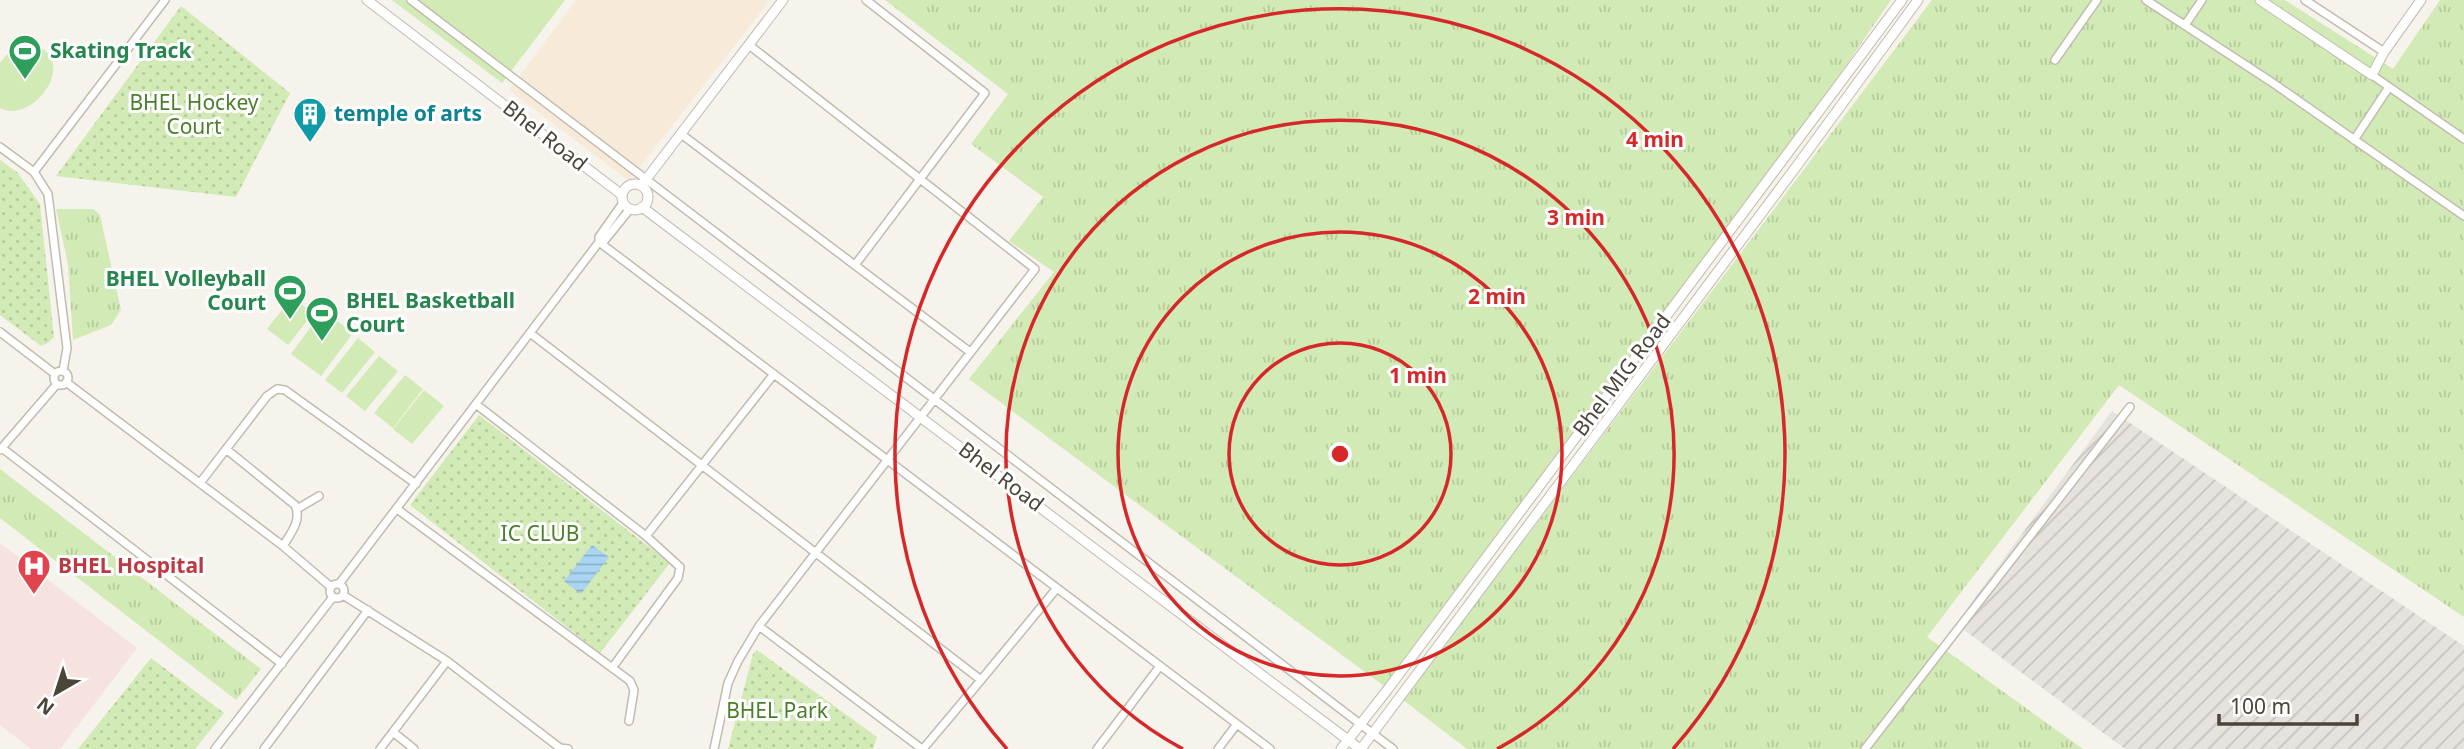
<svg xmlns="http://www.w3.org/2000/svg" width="2464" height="749" font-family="'Noto Sans',sans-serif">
	<defs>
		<pattern id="industrial-furrows" width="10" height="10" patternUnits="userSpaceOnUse" patternTransform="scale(1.75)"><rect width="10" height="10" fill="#e6e2dd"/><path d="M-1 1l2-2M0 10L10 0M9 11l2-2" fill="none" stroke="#c7c3be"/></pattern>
		<pattern id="grass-tufts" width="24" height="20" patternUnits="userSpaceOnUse" patternTransform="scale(1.75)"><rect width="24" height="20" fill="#d2eab5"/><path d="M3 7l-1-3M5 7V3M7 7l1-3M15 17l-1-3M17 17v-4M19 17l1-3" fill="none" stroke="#b6ca9c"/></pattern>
		<pattern id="park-dots" width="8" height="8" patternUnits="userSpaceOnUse" patternTransform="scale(1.75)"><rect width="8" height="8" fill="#d2eab5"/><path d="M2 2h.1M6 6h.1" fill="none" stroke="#b6ca9c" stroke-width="1.8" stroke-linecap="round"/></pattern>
		<pattern id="water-rules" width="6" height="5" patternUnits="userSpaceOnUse" patternTransform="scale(1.75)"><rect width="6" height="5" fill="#a9d4f2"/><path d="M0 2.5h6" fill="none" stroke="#8caec5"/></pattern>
	</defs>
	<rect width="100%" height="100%" fill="#f6f3ec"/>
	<path fill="#f7ead8" d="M576,0H770L629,181L509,90Z"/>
	<path fill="url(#industrial-furrows)" d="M2112,411L2464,646V749H2125L1956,624Z"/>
	<path fill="#f6e3e0" d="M0,543L137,648L60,749H31L0,725Z"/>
	<path fill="url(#grass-tufts)" d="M885,0H1891L1783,157L1388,689L969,379L1054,272L1009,241L1043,197L971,144L1008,94Z
		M1932,0H2285L2393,69L2440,0H2464V617L2119,385L1927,637L2083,749H1467L1403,700Z
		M56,209H93L100,215L121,310L111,325L73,340L68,264Z
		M0,469L261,669L236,700L0,518Z"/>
	<path fill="url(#park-dots)" d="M181,6L290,93L236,197L56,176Z
		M0,160L17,172L40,204L54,337L48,343L41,346L0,315Z
		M479,415L670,563L600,653L410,505Z
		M757,650L877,737L873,749H728L753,654Z
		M151,658L224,713L195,749H78Z"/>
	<path fill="#d2eab5" d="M392,0H565L502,83Z
		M29,43C84,57 33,126 0,108V63C8,53 16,44 29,43Z
		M292,297L313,313L288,345L267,329Z
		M323,310L353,333L321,376L291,354Z
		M358,338L375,352L342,393L325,380Z
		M379,356L398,371L365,411L346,396Z
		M405,375L423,389L393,428L374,413Z
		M424,390L444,406L412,444L393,429Z"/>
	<path fill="url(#water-rules)" d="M592,545L609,557L581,594L564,581Z"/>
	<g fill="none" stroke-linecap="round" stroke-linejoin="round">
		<defs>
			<path id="minor" d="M411,0L1393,749
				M2146,0L2270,81L2464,216
				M2305,0L2384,52
				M2185,25L2202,0
				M2055,60L2097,0
				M2372,75L2464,139
				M681,134L970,352
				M2354,140L2389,87
				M0,147L34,172L48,194L67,348L63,371
				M34,172L165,0
				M599,242L1270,749
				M599,242L604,241L630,209
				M855,265L985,93L866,0
				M0,332L55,374
				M530,333L981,680L1057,588
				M54 378a7 7 0 1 1 14 0a7 7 0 1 1-14 0Z
				M66,382L283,546L331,587
				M477,405L646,536L680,567L678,578L612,668
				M2,448L282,664
				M226,449L295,505C302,520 291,533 283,546
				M0,450L57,384
				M200,483L267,396L277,389L285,390L416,484
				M297,509L319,496
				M397,509L630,681L634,690L629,721
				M646,536L774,374
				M330 591a7 7 0 1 1 14 0a7 7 0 1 1-14 0Z
				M339,584L599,242V237L623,203
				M343,595L447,661L560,748L568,749
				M759,626L922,749
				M393,732L414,749
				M215,749L333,597
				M264,749L368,610
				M380,749L447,661
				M714,749L728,683L738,661L759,626L1035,269L749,45
				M923,749L981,680
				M1097,749L1160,666
				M1218,749L1237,724
				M1865,749L2130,407"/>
			<path id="tertiary" d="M367,0L622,195
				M2260,0L2372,75L2384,52L2421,0
				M622 197a13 13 0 1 1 26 0a13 13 0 1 1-26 0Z
				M641,186L783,0
				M642,207L1360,749
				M1341,749L1388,689L1902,0
				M1361,749L1796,167L1918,0"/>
		</defs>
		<use href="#minor" stroke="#c2bbae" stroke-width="10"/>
		<use href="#tertiary" stroke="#c2bbae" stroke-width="11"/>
		<use href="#minor" stroke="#fff" stroke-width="7"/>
		<use href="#tertiary" stroke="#fff" stroke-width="9"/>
	</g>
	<g fill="none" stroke="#d62828" stroke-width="3.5">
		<circle cx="1340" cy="454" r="111"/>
		<circle cx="1340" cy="454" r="222"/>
		<path d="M1183 749A334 334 0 1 1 1497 749"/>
		<path d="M1007 749A445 445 0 1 1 1673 749"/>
	</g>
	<defs>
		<symbol id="stadium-pin" viewBox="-11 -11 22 30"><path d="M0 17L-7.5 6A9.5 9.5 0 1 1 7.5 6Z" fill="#2e9e5b" stroke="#fff"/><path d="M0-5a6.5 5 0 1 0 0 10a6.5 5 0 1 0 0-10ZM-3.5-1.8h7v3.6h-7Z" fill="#fff"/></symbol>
		<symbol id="building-pin" viewBox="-11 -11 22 30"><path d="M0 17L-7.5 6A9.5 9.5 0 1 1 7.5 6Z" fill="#0f9aa8" stroke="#fff"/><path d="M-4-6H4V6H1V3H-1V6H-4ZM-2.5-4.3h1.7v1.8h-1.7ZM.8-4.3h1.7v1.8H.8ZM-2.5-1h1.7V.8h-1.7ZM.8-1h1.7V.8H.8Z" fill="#fff"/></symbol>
		<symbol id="hospital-pin" viewBox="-11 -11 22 30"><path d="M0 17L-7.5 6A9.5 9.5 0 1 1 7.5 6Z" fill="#e0444e" stroke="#fff"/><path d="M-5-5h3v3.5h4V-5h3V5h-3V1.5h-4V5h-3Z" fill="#fff"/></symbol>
	</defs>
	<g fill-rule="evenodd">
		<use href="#stadium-pin" x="6" y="32" width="38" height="52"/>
		<use href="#building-pin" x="291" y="95" width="38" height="52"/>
		<use href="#stadium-pin" x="271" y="272" width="38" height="52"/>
		<use href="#stadium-pin" x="303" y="294" width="38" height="52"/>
		<use href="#hospital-pin" x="15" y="547" width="38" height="52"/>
	</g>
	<g text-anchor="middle" stroke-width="6" stroke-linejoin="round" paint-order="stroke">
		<g font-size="21" font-weight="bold" fill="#27864d" stroke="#fff" text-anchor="start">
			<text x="50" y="58">Skating Track</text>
			<text x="266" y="286" text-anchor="end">BHEL Volleyball<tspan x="266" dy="24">Court</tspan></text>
			<text x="346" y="308">BHEL Basketball<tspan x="346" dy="24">Court</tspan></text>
		</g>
		<g font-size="21" fill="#4a7f2a" stroke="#fff">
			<text x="194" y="110">BHEL Hockey<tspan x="194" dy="24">Court</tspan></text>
			<text x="540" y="541">IC CLUB</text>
			<text x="777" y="718">BHEL Park</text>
		</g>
		<g font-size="21" font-weight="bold" fill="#0d838f" stroke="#fff" text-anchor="start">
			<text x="334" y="121">temple of arts</text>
		</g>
		<g font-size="21" fill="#4b4439" stroke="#fff">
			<text transform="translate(545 136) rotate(38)" y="7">Bhel Road</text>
			<text transform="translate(1622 375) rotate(-53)" y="7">Bhel MIG Road</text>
			<text transform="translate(1001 477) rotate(37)" y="7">Bhel Road</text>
		</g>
		<g font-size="21" font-weight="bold" fill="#be3a42" stroke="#fff" text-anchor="start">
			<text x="58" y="573">BHEL Hospital</text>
		</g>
	</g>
	<circle cx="1340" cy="454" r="10" fill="#d62828" stroke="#fff" stroke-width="3.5"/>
	<g font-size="21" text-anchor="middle" font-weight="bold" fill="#d62828" stroke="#fff" stroke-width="6" stroke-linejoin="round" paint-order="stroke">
		<text x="1655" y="147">4 min</text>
		<text x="1576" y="225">3 min</text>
		<text x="1497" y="304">2 min</text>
		<text x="1418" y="383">1 min</text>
	</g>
	<g transform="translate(56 693) rotate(219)" stroke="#ffffff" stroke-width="5" paint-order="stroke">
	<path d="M0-5L12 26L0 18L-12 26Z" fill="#4b4439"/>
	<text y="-10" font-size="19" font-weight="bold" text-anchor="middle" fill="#4b4439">N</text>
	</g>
	<path d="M2219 714v10h138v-10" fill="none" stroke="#4b4439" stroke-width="3.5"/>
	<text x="2230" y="714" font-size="21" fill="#4b4439" stroke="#ffffff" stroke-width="5" paint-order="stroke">100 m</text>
</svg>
